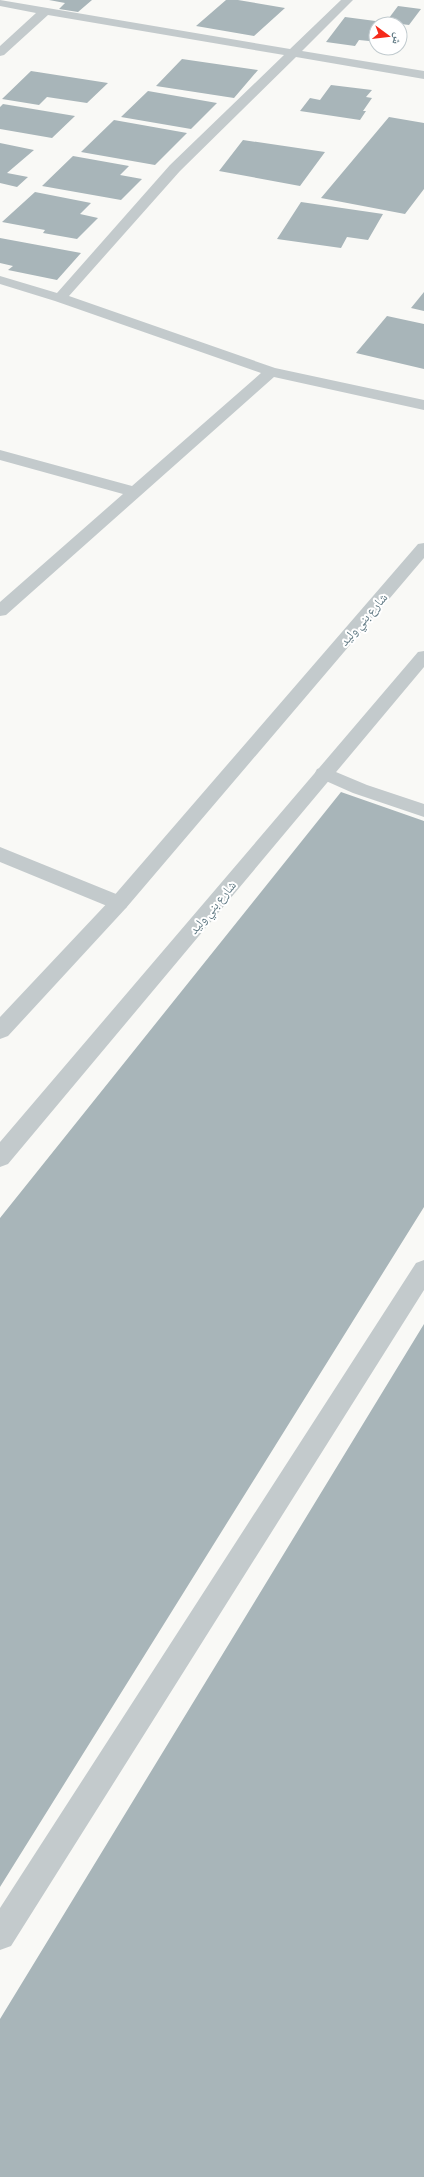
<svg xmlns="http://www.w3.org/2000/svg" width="424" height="2177" font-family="'Sofia Sans Condensed','Noto Naskh Arabic',sans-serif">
	<rect width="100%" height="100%" fill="#f9f9f6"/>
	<path fill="#a8b5b9" d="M49,0H92L78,12L59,9L65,3Z
		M226,0H238L285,8L254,36L196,26Z
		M398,6L421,9L409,25L386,22Z
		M345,17L383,22L376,24V32L369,41L359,40L355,46L326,42Z
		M182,59L258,70L234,98L156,86Z
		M31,71L108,83L87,103L47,97L39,105L2,99Z
		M331,85L372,90L366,97L372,98L363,111H366L360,120L300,111L310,98L320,100Z
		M148,91L217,103L191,129L121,117Z
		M3,104L75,116L52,138L0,129V107Z
		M389,117L424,123V189L405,214L321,198Z
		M114,120L187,133L155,165L81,152Z
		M243,140L325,152L300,186L219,171Z
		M0,143L34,150L7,173L28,177L17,187L0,183Z
		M73,156L129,166L120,175L142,179L121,200L42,186Z
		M35,192L91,203L80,214L98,218L77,239L43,233L45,230L2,222Z
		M301,202L383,214L368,240L347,237L341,248L277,239Z
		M0,238L81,253L57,280L8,270L13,266L0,263Z
		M424,292V311L411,308Z
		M387,316L424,324V369L356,353Z
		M341,792L424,821V1207L0,1887V1218Z
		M424,1324V2177H0V2019Z"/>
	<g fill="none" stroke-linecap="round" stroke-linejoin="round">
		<path fill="#c3cacc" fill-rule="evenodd" d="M0,0L290,49L341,0H353L302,51L424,71V79L296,57L180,171L69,296L275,368L424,400V410L274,377L6,615L0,616V602L123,494L0,460V450L132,486L261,373L55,301L0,284V276L57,293L170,165L284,55L48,15L4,55L0,56V46L36,13L0,6Z
			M324,767L367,785L424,804V817L353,793L317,777L315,773L317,769Z
			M0,847L126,898L129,903L126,908L119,910L112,908L0,862Z
			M424,1260V1290L11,1946L0,1950V1908L416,1263Z"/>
		<path fill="#c3cacc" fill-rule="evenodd" d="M424,543V558L126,908L8,1036L0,1039V1017L112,898L418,544Z
			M424,651V667L8,1164L0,1167V1142L418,652Z"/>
	</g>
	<g text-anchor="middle" stroke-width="4" stroke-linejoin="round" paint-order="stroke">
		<g font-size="13" fill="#617a84" stroke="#fff">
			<text transform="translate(363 619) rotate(-49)" y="5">شارع بني وليد</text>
			<text transform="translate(212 907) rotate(-50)" y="5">شارع بني وليد</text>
		</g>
	</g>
	<g transform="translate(388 36) rotate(105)"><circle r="19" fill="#ffffff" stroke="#c0cace"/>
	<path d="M0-3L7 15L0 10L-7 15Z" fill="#f52a1a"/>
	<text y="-6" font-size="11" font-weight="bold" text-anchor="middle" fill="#617a84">ش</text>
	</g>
</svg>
